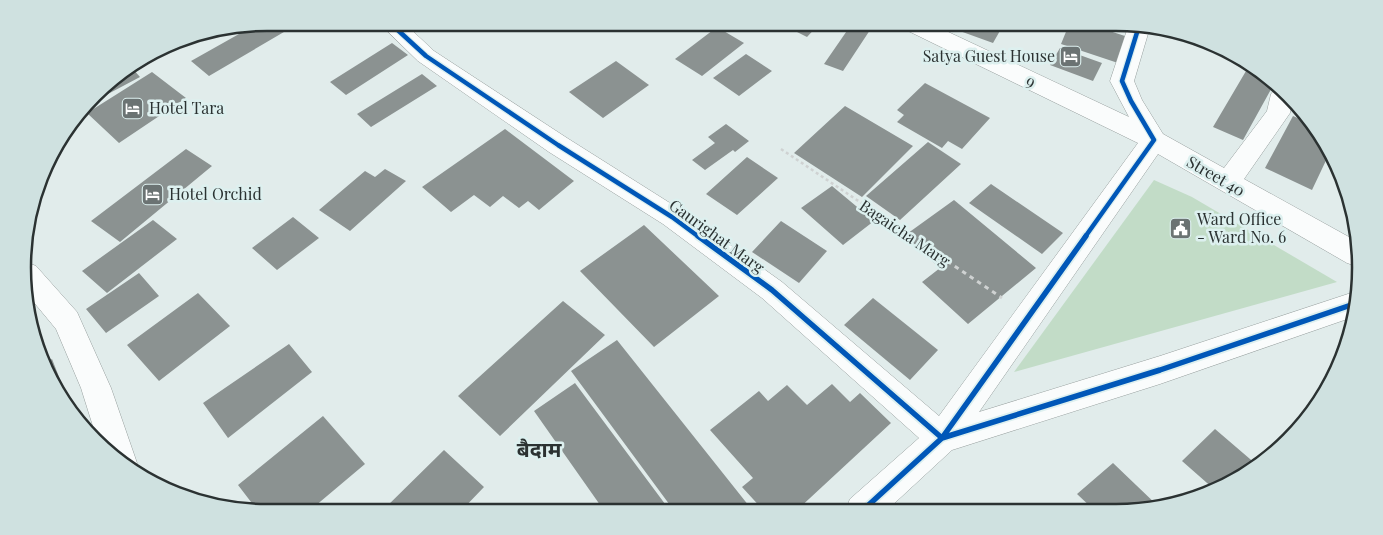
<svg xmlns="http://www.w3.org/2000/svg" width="1383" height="535" font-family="'Playfair Display','Noto Sans Devanagari',serif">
	<rect width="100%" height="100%" fill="#e1eceb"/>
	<path fill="#c2dcc7" d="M1154,180L1192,197L1337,282L1014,372Z"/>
	<path fill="#8b9291" d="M268,22H301L209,76L191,61L255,25Z
		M742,22H769L761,31Z
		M777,22H821L807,37Z
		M853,22H860L872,27L843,71L824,64Z
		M962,22H1005L993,43L957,30Z
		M1070,22H1082L1128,37L1118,63L1061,44Z
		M717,27L744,43L702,76L675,59Z
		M392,43L408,55L346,95L330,82Z
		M1060,48L1102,63L1093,81L1050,65Z
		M746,54L772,71L739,96L713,78Z
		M616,61L649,85L603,118L569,92Z
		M132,68L140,77L89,104L106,83Z
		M1246,71L1274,84L1243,140L1213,127Z
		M152,72L186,98L119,143L87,113Z
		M422,74L437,86L371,127L357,114Z
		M925,83L990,118L962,149L948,141L942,148L897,122L904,115L897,110Z
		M845,106L913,146L862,197L794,153Z
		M1293,116L1309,123L1328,145L1330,152L1312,190L1265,168Z
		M726,124L749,141L735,152L733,150L705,170L692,160L715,143L708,137Z
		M505,129L574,181L539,210L528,201L519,208L503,196L490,207L474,195L451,212L422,187Z
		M928,142L961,164L900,220L866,196Z
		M186,149L212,166L120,242L91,221Z
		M747,157L778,178L737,215L706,194Z
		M385,169L406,181L350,231L319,210L365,171L375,177Z
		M991,184L1063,233L1042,254L969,203Z
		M832,186L874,221L843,245L801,208Z
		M954,200L1036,268L968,324L922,282L940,268L904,236Z
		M293,217L319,238L277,270L252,248Z
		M153,220L177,239L107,293L82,271Z
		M781,221L827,251L799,283L752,252Z
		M644,225L719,296L654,347L580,271Z
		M139,273L159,296L106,333L86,309Z
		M198,293L230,326L159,381L127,345Z
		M873,298L938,350L910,380L844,325Z
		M563,301L605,335L500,436L458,396Z
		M617,340L753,511L675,512L571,371Z
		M289,344L312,372L228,438L203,403Z
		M52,359L65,392L60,395L47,362Z
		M575,383L671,512H605L534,411Z
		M832,384L850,402L860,393L891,423L796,511H764L742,487L753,478L710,430L759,391L768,401L787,385L807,405Z
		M323,416L365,464L308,512L258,511L238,485Z
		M1215,429L1257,465L1224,487L1215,490L1182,461Z
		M444,450L484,487L460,512H381Z
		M1113,463L1159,507L1148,510H1094L1077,494Z"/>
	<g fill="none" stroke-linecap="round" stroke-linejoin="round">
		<defs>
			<path id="minor" d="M378,22H403L434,51L567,138L681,210L782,282L939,416L1138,143L900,27L897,22H927L1129,117L1110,81L1129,24L1150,27L1134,81L1142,100L1163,134L1224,168L1267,111L1271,94L1277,87L1292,104L1290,113L1244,179L1358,242L1356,266L1347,263L1158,154L979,412L1160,356L1354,292L1353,317L1160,384L952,450L886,511H845L850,499L919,438L762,298L663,224L549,152L418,61Z
				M26,262L36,266L77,312L111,388L137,463L134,470L119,462L97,439L81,388L56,329L27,294Z"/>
		</defs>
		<use href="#minor" stroke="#979f9e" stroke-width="1"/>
		<path stroke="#cfd2d2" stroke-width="2.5" stroke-dasharray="3 3" stroke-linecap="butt" d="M781,149L912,237"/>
		<path stroke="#cfd2d2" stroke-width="3" stroke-dasharray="4.5 4.5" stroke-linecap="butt" d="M910,236L1002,298"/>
		<use href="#minor" fill="#fafcfc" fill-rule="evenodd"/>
		<defs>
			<path id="cycleway-far1" d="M389,22L426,56L558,145L672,217L699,237
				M1085,237L1154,140L1131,101L1122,81L1139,26"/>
			<path id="cycleway" d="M698,236L772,290L942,438L1160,370L1354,304
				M862,511L942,438L1086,236"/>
		</defs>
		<use href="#cycleway-far1" stroke="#ddf0ef" stroke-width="7"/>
		<use href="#cycleway" stroke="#ddf0ef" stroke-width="9"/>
		<use href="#cycleway-far1" stroke="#0057b8" stroke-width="4.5"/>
		<use href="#cycleway" stroke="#0057b8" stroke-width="5.5"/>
	</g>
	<defs>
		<symbol id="hotel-square" viewBox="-11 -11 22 22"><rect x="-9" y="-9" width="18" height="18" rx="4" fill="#6b7373" stroke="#ddf0ef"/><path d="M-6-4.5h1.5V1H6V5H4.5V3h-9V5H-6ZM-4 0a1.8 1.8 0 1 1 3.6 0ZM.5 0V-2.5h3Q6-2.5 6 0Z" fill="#fff"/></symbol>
		<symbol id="civic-square" viewBox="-11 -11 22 22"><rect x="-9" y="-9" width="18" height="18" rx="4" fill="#6b7373" stroke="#ddf0ef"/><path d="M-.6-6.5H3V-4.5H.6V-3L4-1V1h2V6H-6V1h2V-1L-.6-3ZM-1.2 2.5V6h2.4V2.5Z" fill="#fff"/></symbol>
	</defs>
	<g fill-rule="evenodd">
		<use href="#hotel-square" x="1058" y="44" width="25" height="25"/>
		<use href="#hotel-square" x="120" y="96" width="25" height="25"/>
		<use href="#hotel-square" x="140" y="182" width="25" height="25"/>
		<use href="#civic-square" x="1168" y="216" width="25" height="25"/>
	</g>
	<g text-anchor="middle" stroke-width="5" stroke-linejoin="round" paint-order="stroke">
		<g font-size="16" fill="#2b3232" stroke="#ddf0ef" text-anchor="start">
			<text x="1055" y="62" text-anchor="end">Satya Guest House</text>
			<text x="149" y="114">Hotel Tara</text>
			<text x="169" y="200">Hotel Orchid</text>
			<text x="1197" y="225">Ward Office<tspan x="1197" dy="18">- Ward No. 6</tspan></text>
		</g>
		<g font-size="16" fill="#2b3232" stroke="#ddf0ef">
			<text transform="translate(1031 81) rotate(26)" y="6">9</text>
			<text transform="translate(1216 176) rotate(30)" y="6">Street 40</text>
			<text transform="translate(905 233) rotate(34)" y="6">Bagaicha Marg</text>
			<text transform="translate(717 236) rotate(36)" y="6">Gaurighat Marg</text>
		</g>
		<g font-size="21" font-weight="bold" fill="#2b3232" stroke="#ddf0ef">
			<text x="539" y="457">बैदाम</text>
		</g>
	</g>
	<path d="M0 0H1383V535H0ZM267 31H1116A236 236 0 0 1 1352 267V268A236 236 0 0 1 1116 504H267A236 236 0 0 1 31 268V267A236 236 0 0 1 267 31Z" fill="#cfe1e0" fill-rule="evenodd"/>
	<path fill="none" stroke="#2b3232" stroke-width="2.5" d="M267 31H1116A236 236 0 0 1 1352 267V268A236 236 0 0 1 1116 504H267A236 236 0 0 1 31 268V267A236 236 0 0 1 267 31Z"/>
</svg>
